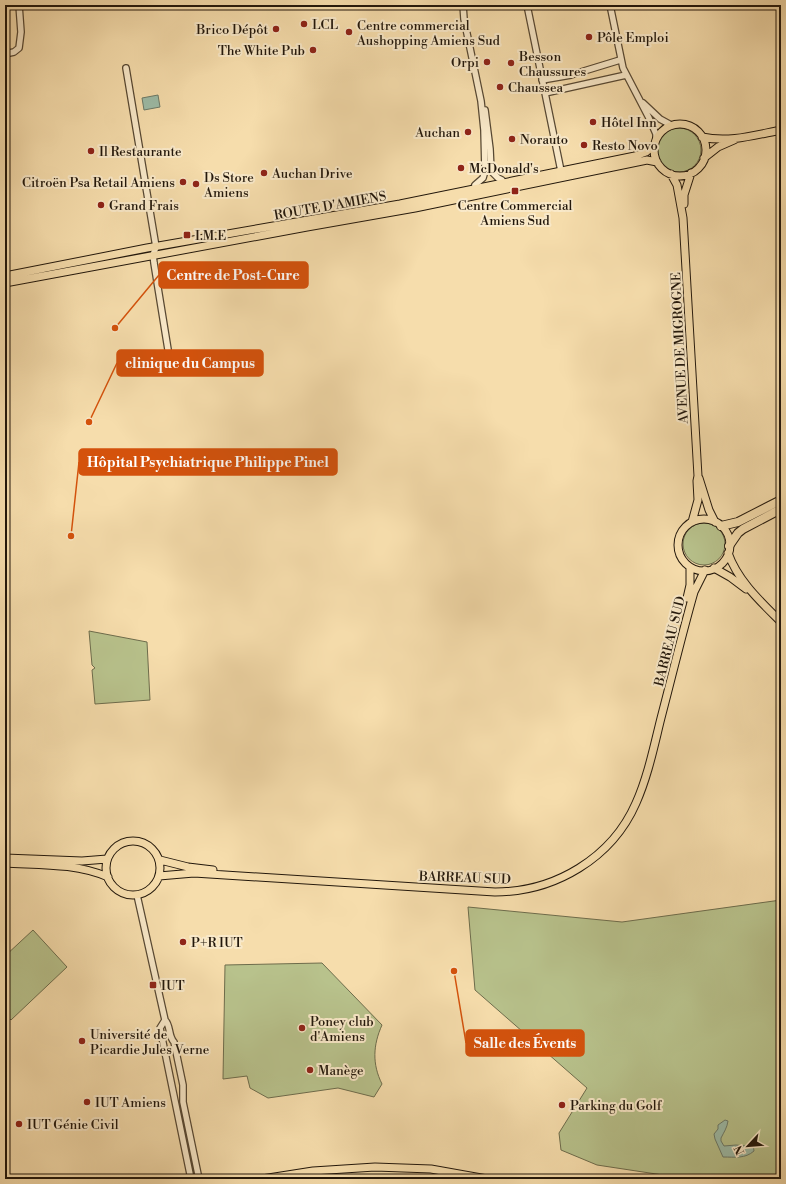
<svg xmlns="http://www.w3.org/2000/svg" width="786" height="1184" font-family="'Libre Bodoni',serif">
	<rect width="100%" height="100%" fill="#f6ddac"/>
	<filter id="stains"><feTurbulence type="fractalNoise" baseFrequency=".005" numOctaves="4"/><feColorMatrix values="0 0 0 0 .2 0 0 0 0 .09 0 0 0 0 .02 0 0 0 .5 -.17"/></filter>
	<radialGradient id="worn" r=".72"><stop offset=".6" stop-color="#630" stop-opacity="0"/><stop offset="1" stop-color="#630" stop-opacity=".3"/></radialGradient>
	<path fill="#b8c28c" stroke="#6d6c4c" d="M657 150a22 22 0 1 1 44 0a22 22 0 1 1-44 0Z
		M683 544a21 21 0 1 1 42 0a21 21 0 1 1-42 0Z
		M89,631L147,642L150,700L95,704L92,670L95,668L92,665Z
		M781,900V1178L716,1179L676,1177L597,1165L561,1150L559,1133L587,1088L475,990L468,907L622,922Z
		M33,930L67,967L11,1020L5,1014V956Z
		M322,963L382,1025C373,1045 372,1064 382,1084L374,1097L338,1088L268,1098L250,1088L247,1076L223,1079L225,965Z"/>
	<path fill="#9dbca8" stroke="#6c7a69" d="M158,95L160,107L144,110L142,98Z
		M725,1120L728,1121C727,1128 724,1132 721,1138V1141L724,1146L736,1145L746,1146L751,1142L753,1144L754,1151C745,1159 735,1157 723,1157L715,1139L714,1134L718,1129V1125Z"/>
	<g fill="none" stroke-linecap="round" stroke-linejoin="round">
		<defs>
			<path id="minor" d="M463,5L464,19L481,101L484,130L485,171L483,178L475,185
				M527,5L561,171
				M610,5L623,68L649,118L656,134V140
				M5,54L14,52L19,48L21,32L19,5
				M126,68L156,247L153,255L154,263L171,368
				M542,80L571,75L620,60
				M545,93L626,75
				M643,103L660,119L671,125
				M485,110L490,149L491,171L498,178L502,180
				M137,895L165,1020C171,1026 168,1036 174,1042L183,1085V1102L199,1179
				M165,1020L160,1028L191,1179"/>
			<path id="major" d="M654 150a26 26 0 1 1 52 0a26 26 0 1 1-52 0Z
				M702,137C729,143 755,135 781,130
				M704,158L718,147L734,140
				M671,174L677,185L683,218L698,476L697,481L698,500L692,522
				M684,204V195L691,173
				M5,276L147,248L400,204L635,156L646,152L654,145
				M5,283L307,227L415,208L647,160L657,162
				M699,478L709,510L715,522
				M678 545a26 26 0 1 1 52 0a26 26 0 1 1-52 0Z
				M728,553C738,581 760,601 781,622
				M714,568L730,577L746,589
				M687,598L690,585V567
				M106 868a27 27 0 1 1 54 0a27 27 0 1 1-54 0Z
				M5,858L82,861L107,859
				M160,860L188,867L213,870
				M5,863C39,865 76,863 108,877
				M159,876L194,873L495,892C555,892 612,858 636,803C648,776 654,746 661,718C672,676 682,634 694,592L705,570
				M262,1179L313,1171L375,1167L431,1169L487,1179"/>
			<path id="highway" d="M721,526L738,522L781,500
				M729,546L738,533L743,529L781,509"/>
		</defs>
		<use href="#minor" stroke="#574833" stroke-width="8"/>
		<use href="#major" stroke="#22170b" stroke-width="9"/>
		<use href="#highway" stroke="#22170b" stroke-width="10"/>
		<use href="#minor" stroke="#f9e9c9" stroke-width="5.5"/>
		<use href="#major" stroke="#f6ddac" stroke-width="7"/>
		<use href="#highway" stroke="#f6ddac" stroke-width="8"/>
	</g>
	<g fill="#8f2418" stroke="#f9e9c9" stroke-width="1.5">
		<circle cx="304" cy="24" r="4"/>
		<circle cx="276" cy="29" r="4"/>
		<circle cx="349" cy="32" r="4"/>
		<circle cx="589" cy="37" r="4"/>
		<circle cx="313" cy="50" r="4"/>
		<circle cx="487" cy="62" r="4"/>
		<circle cx="511" cy="63" r="4"/>
		<circle cx="500" cy="87" r="4"/>
		<circle cx="593" cy="122" r="4"/>
		<circle cx="468" cy="132" r="4"/>
		<circle cx="512" cy="139" r="4"/>
		<circle cx="584" cy="145" r="4"/>
		<circle cx="91" cy="151" r="4"/>
		<circle cx="461" cy="168" r="4"/>
		<circle cx="264" cy="173" r="4"/>
		<circle cx="183" cy="182" r="4"/>
		<circle cx="196" cy="184" r="4"/>
		<rect x="511" y="187" width="8" height="8" rx="2"/>
		<circle cx="101" cy="205" r="4"/>
		<rect x="183" y="231" width="8" height="8" rx="2"/>
		<circle cx="183" cy="942" r="4"/>
		<rect x="149" y="981" width="8" height="8" rx="2"/>
		<circle cx="302" cy="1028" r="4"/>
		<circle cx="82" cy="1041" r="4"/>
		<circle cx="310" cy="1070" r="4"/>
		<circle cx="87" cy="1102" r="4"/>
		<circle cx="562" cy="1105" r="4"/>
		<circle cx="19" cy="1124" r="4"/>
	</g>
	<g text-anchor="middle" stroke-width="4" stroke-linejoin="round" paint-order="stroke">
		<g font-size="13" fill="#22170b" stroke="#f9e9c9" text-anchor="start">
			<text x="312" y="29">LCL</text>
			<text x="357" y="30">Centre commercial<tspan x="357" dy="15">Aushopping Amiens Sud</tspan></text>
			<text x="268" y="34" text-anchor="end">Brico Dépôt</text>
			<text x="597" y="42">Pôle Emploi</text>
			<text x="305" y="55" text-anchor="end">The White Pub</text>
			<text x="519" y="61">Besson<tspan x="519" dy="15">Chaussures</tspan></text>
			<text x="479" y="67" text-anchor="end">Orpi</text>
			<text x="508" y="92">Chaussea</text>
			<text x="601" y="127">Hôtel Inn</text>
			<text x="460" y="137" text-anchor="end">Auchan</text>
			<text x="520" y="144">Norauto</text>
			<text x="592" y="150">Resto Novo</text>
			<text x="99" y="156">Il Restaurante</text>
			<text x="469" y="173">McDonald's</text>
			<text x="272" y="178">Auchan Drive</text>
			<text x="204" y="182">Ds Store<tspan x="204" dy="15">Amiens</tspan></text>
			<text x="175" y="187" text-anchor="end">Citroën Psa Retail Amiens</text>
			<text x="109" y="210">Grand Frais</text>
			<text x="515" y="210" text-anchor="middle">Centre Commercial<tspan x="515" dy="15">Amiens Sud</tspan></text>
			<text x="195" y="240">I.M.E</text>
			<text x="191" y="947">P+R IUT</text>
			<text x="161" y="990">IUT</text>
			<text x="310" y="1026">Poney club<tspan x="310" dy="15">d'Amiens</tspan></text>
			<text x="90" y="1039">Université de<tspan x="90" dy="15">Picardie Jules Verne</tspan></text>
			<text x="318" y="1075">Manège</text>
			<text x="95" y="1107">IUT Amiens</text>
			<text x="570" y="1110">Parking du Golf</text>
			<text x="27" y="1129">IUT Génie Civil</text>
		</g>
		<g font-size="13" fill="#22170b" stroke="#f9e9c9">
			<text transform="translate(330 205) rotate(-10)" y="5">ROUTE D'AMIENS</text>
			<text transform="translate(679 348) rotate(-93)" y="5">AVENUE DE MIGROGNE</text>
			<text transform="translate(669 641) rotate(-76)" y="5">BARREAU SUD</text>
			<text transform="translate(465 877) rotate(2)" y="5">BARREAU SUD</text>
		</g>
	</g>
	<path fill="none" stroke="#d4520c" stroke-width="1.5" d="M115 328L159 275M89 422L117 363M71 536L79 462M454 971L466 1043"/>
	<g fill="#d4520c" stroke="#f9e9c9" stroke-width="1.5">
		<circle cx="115" cy="328" r="4"/>
		<circle cx="89" cy="422" r="4"/>
		<circle cx="71" cy="536" r="4"/>
		<circle cx="454" cy="971" r="4"/>
	</g>
	<g fill="#d4520c" stroke="#d4520c" stroke-width="1.5">
		<rect x="159" y="262" width="149" height="26" rx="4"/>
		<rect x="117" y="350" width="146" height="26" rx="4"/>
		<rect x="79" y="449" width="258" height="26" rx="4"/>
		<rect x="466" y="1030" width="118" height="26" rx="4"/>
	</g>
	<g font-size="14" text-anchor="middle" font-weight="bold" fill="#fff">
		<text x="233" y="280">Centre de Post-Cure</text>
		<text x="190" y="368">clinique du Campus</text>
		<text x="208" y="467">Hôpital Psychiatrique Philippe Pinel</text>
		<text x="525" y="1048">Salle des Évents</text>
	</g>
	<rect width="786" height="1184" fill="none" stroke="#f6ddac" stroke-width="20"/>
	<rect x="6" y="6" width="774" height="1172" fill="none" stroke="#22170b" stroke-width="2"/>
	<rect x="10" y="10" width="766" height="1164" fill="none" stroke="#22170b"/>
	<g transform="translate(748 1146) rotate(244)" stroke="#f9e9c9" stroke-width="3" paint-order="stroke">
	<path d="M0-3L7 15L0 10L-7 15Z" fill="#22170b"/>
	<text y="-6" font-size="11" font-weight="bold" text-anchor="middle" fill="#22170b">N</text>
	</g>
	<rect width="100%" height="100%" filter="url(#stains)"/>
	<rect width="100%" height="100%" fill="url(#worn)"/>
</svg>
